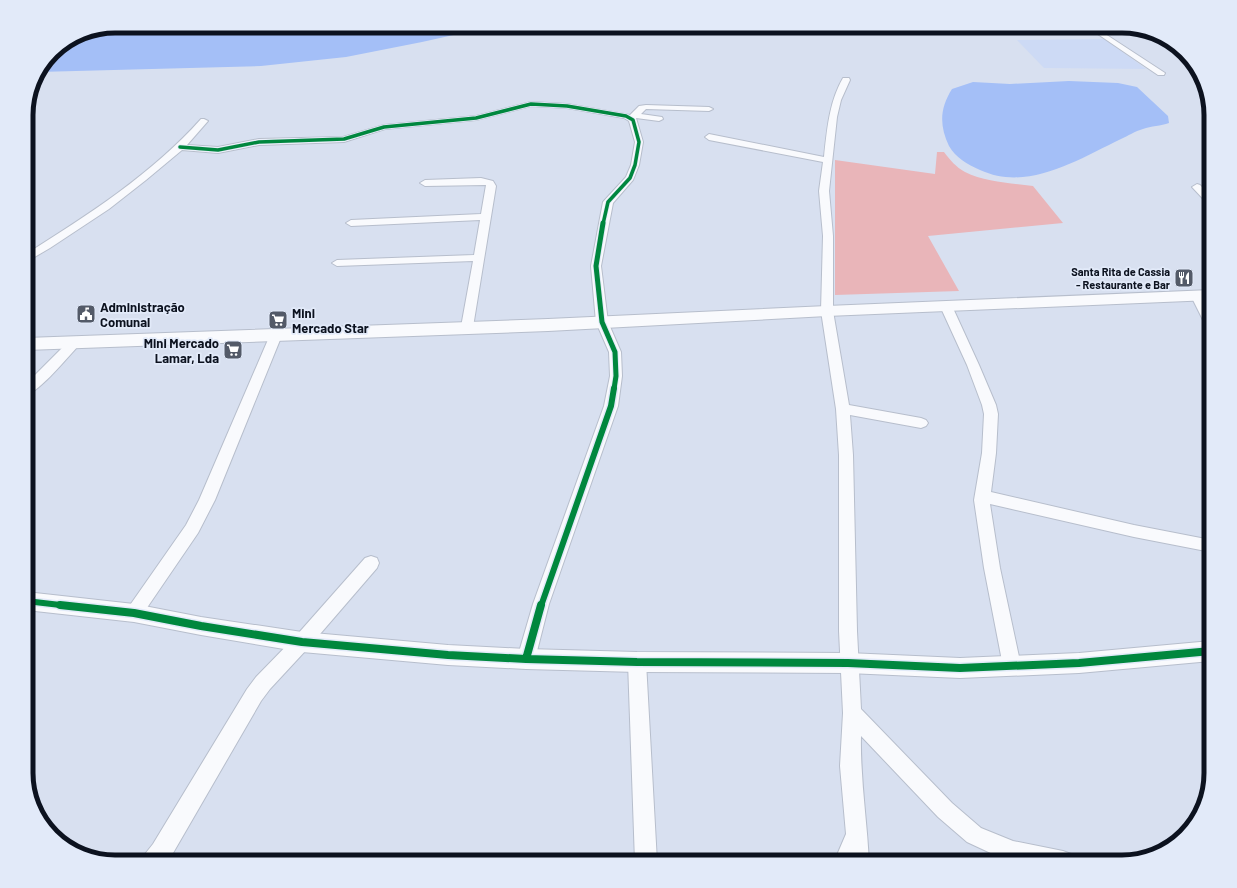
<svg xmlns="http://www.w3.org/2000/svg" width="1237" height="888" font-family="Barlow,sans-serif">
	<rect width="100%" height="100%" fill="#d8e0f0"/>
	<path fill="#cddaf5" d="M1105,39L1146,69L1044,68L1017,40Z"/>
	<path fill="#e9b5b9" d="M937,152H944C950,160 956,167 965,172C985,182 1011,183 1033,186L1063,223L928,236L959,291L835,295V160L935,174Z"/>
	<path fill="#a4bff7" d="M115,26H494L422,42L346,57L261,66L38,72L56,48L81,33Z
		M1069,81L1118,83L1137,87L1168,116L1169,123C1161,126 1151,126 1143,129C1135,131 1128,136 1121,139C1077,160 1028,192 980,170C967,164 956,158 949,146C939,125 940,108 952,89L973,82L1010,84Z"/>
	<g fill="none" stroke-linecap="round" stroke-linejoin="round">
		<defs>
			<path id="minor" d="M1086,26H1093L1165,73L1164,75H1158Z
				M843,78H849L850,80L841,100L837,117L829,191L833,236V311L849,405L921,418L926,420L928,423L926,426L921,428L850,415L853,455L857,631L861,709L952,803L981,828L1013,841L1063,851L1071,854L1074,862H1010L967,842L938,817L861,736C860,778 867,820 869,862H834L846,834L840,766L843,713L839,631V455L836,409L821,311L823,236L819,191L823,162L709,140L705,137L709,134L824,157C827,130 829,102 843,78Z
				M531,102L567,104L630,115L639,106L646,105L709,107L713,109L709,111L646,109L641,114L662,117L663,119L659,121L636,118L643,142L639,165L633,180L613,203L601,266L608,322L621,352L622,376L618,406L549,604L535,659L532,665L526,667L520,665L517,659L533,604L604,406L610,376L609,352L596,322L591,266L603,202L626,177L631,165L635,142L629,121L624,118L567,108L531,106L476,120L385,129L344,142L259,145L218,153L182,150L146,180L109,209L50,248L26,262V254C88,215 152,174 201,119H204L208,121L187,145L218,147L259,139L343,137L384,125L476,116Z
				M481,178L493,181L496,186L473,327L471,330H463L461,327L473,261L337,266L332,263L337,260L474,255L480,220L351,226L346,223L351,220L481,214L486,185L425,186L420,183L425,180Z
				M1197,184L1200,185L1211,196V205L1208,204L1192,187Z
				M1197,293L1201,294L1211,312V328L1207,327L1205,324L1191,296L1193,294Z
				M946,303L950,304L952,306L979,365L996,405L998,414L996,453L991,492L1134,525L1211,540V552L1134,537L990,504L1000,568L1021,666L1018,672L1012,674L1006,672L1003,666L984,568L974,500L982,453L984,414L982,405L967,365L940,306L942,304Z
				M276,331L280,332L282,335L215,500L198,533L140,618L134,621L128,618L125,613L128,608L186,525L199,500L270,335L272,332Z
				M75,338L79,339L81,342L79,345C68,357 40,391 26,395V384L71,339Z
				M371,556L377,558L379,563L377,568L308,648L270,689L261,701L169,860L167,862H142L145,854L153,844L247,689L256,677L296,636L365,558Z
				M637,654L643,656L646,662L657,862H635L628,662L631,656Z"/>
			<path id="tertiary" d="M26,592L134,604L201,617L302,632L448,645L526,649L637,652L848,653L960,658L1079,653L1211,641V661L1079,673L960,678L848,673L637,672L526,669L448,665L302,652L201,635L134,622L26,610Z"/>
			<path id="primary" d="M1211,290V300L827,316L548,331L26,350V338L548,319L827,306Z"/>
		</defs>
		<use href="#minor" stroke="#b7becc" stroke-width="2"/>
		<use href="#tertiary" stroke="#b7becc" stroke-width="2"/>
		<use href="#primary" stroke="#b7becc" stroke-width="2"/>
		<use href="#minor" fill="#f9fafd" fill-rule="evenodd"/>
		<use href="#tertiary" fill="#f9fafd" fill-rule="evenodd"/>
		<use href="#primary" fill="#f9fafd" fill-rule="evenodd"/>
		<defs>
			<path id="cycleway-far3" d="M180,147L218,150L259,142L344,139L384,127L476,118L531,104L567,106L626,116L633,120L639,142L635,165L630,178L608,202L603,224"/>
			<path id="cycleway-far2" d="M603,223L596,266L602,322L615,352L616,376L614,389"/>
			<path id="cycleway-far1" d="M26,601L69,606
				M541,606L611,406L614,388"/>
			<path id="cycleway" d="M60,605L134,613L201,626L302,642L448,655L526,659L637,662L848,663L960,668L1079,663L1211,651
				M526,659L541,605"/>
		</defs>
		<use href="#cycleway-far3" stroke="#e2eaf9" stroke-width="5"/>
		<use href="#cycleway-far2" stroke="#e2eaf9" stroke-width="7"/>
		<use href="#cycleway-far1" stroke="#e2eaf9" stroke-width="9"/>
		<use href="#cycleway" stroke="#e2eaf9" stroke-width="11"/>
		<use href="#cycleway-far3" stroke="#00873e" stroke-width="3.5"/>
		<use href="#cycleway-far2" stroke="#00873e" stroke-width="5"/>
		<use href="#cycleway-far1" stroke="#00873e" stroke-width="6"/>
		<use href="#cycleway" stroke="#00873e" stroke-width="8"/>
	</g>
	<defs>
		<symbol id="restaurant-square" viewBox="-11 -11 22 22"><rect x="-9" y="-9" width="18" height="18" rx="4" fill="#535a68" stroke="#e2eaf9"/><path d="M-5-6h1v4h1v-4h1v4h1v-4h1v5L-1.5 .5V6h-2V.5L-5-1ZM5-6V6H3V1.5H1.5Q1.5-4 5-6Z" fill="#fff"/></symbol>
		<symbol id="civic-square" viewBox="-11 -11 22 22"><rect x="-9" y="-9" width="18" height="18" rx="4" fill="#535a68" stroke="#e2eaf9"/><path d="M-.6-6.5H3V-4.5H.6V-3L4-1V1h2V6H-6V1h2V-1L-.6-3ZM-1.2 2.5V6h2.4V2.5Z" fill="#fff"/></symbol>
		<symbol id="supermarket-square" viewBox="-11 -11 22 22"><rect x="-9" y="-9" width="18" height="18" rx="4" fill="#535a68" stroke="#e2eaf9"/><path d="M-6-5.5h2.5l.6 2H6L4.5 2H-2.5L-4.4-4H-6ZM-1.5 3.2a1.3 1.3 0 1 0 .1 0ZM3 3.2a1.3 1.3 0 1 0 .1 0Z" fill="#fff"/></symbol>
	</defs>
	<g fill-rule="evenodd">
		<use href="#restaurant-square" x="1173" y="267" width="22" height="22"/>
		<use href="#civic-square" x="75" y="303" width="22" height="22"/>
		<use href="#supermarket-square" x="267" y="309" width="22" height="22"/>
		<use href="#supermarket-square" x="222" y="339" width="22" height="22"/>
	</g>
	<g text-anchor="middle" stroke-width="3.5" stroke-linejoin="round" paint-order="stroke">
		<g font-size="11" font-weight="bold" fill="#0c121f" stroke="#e2eaf9" text-anchor="end">
			<text x="1170" y="276">Santa Rita de Cassia<tspan x="1170" dy="13">- Restaurante e Bar</tspan></text>
		</g>
		<g font-size="13" font-weight="bold" fill="#0c121f" stroke="#e2eaf9" text-anchor="start">
			<text x="100" y="312">Administração<tspan x="100" dy="15">Comunal</tspan></text>
			<text x="292" y="318">Mini<tspan x="292" dy="15">Mercado Star</tspan></text>
			<text x="219" y="348" text-anchor="end">Mini Mercado<tspan x="219" dy="15">Lamar, Lda</tspan></text>
		</g>
	</g>
	<path d="M0 0H1237V888H0ZM115 33H1122A82 82 0 0 1 1204 115V773A82 82 0 0 1 1122 855H115A82 82 0 0 1 33 773V115A82 82 0 0 1 115 33Z" fill="#e2eaf9" fill-rule="evenodd"/>
	<path fill="none" stroke="#0c121f" stroke-width="5" d="M115 33H1122A82 82 0 0 1 1204 115V773A82 82 0 0 1 1122 855H115A82 82 0 0 1 33 773V115A82 82 0 0 1 115 33Z"/>
</svg>
